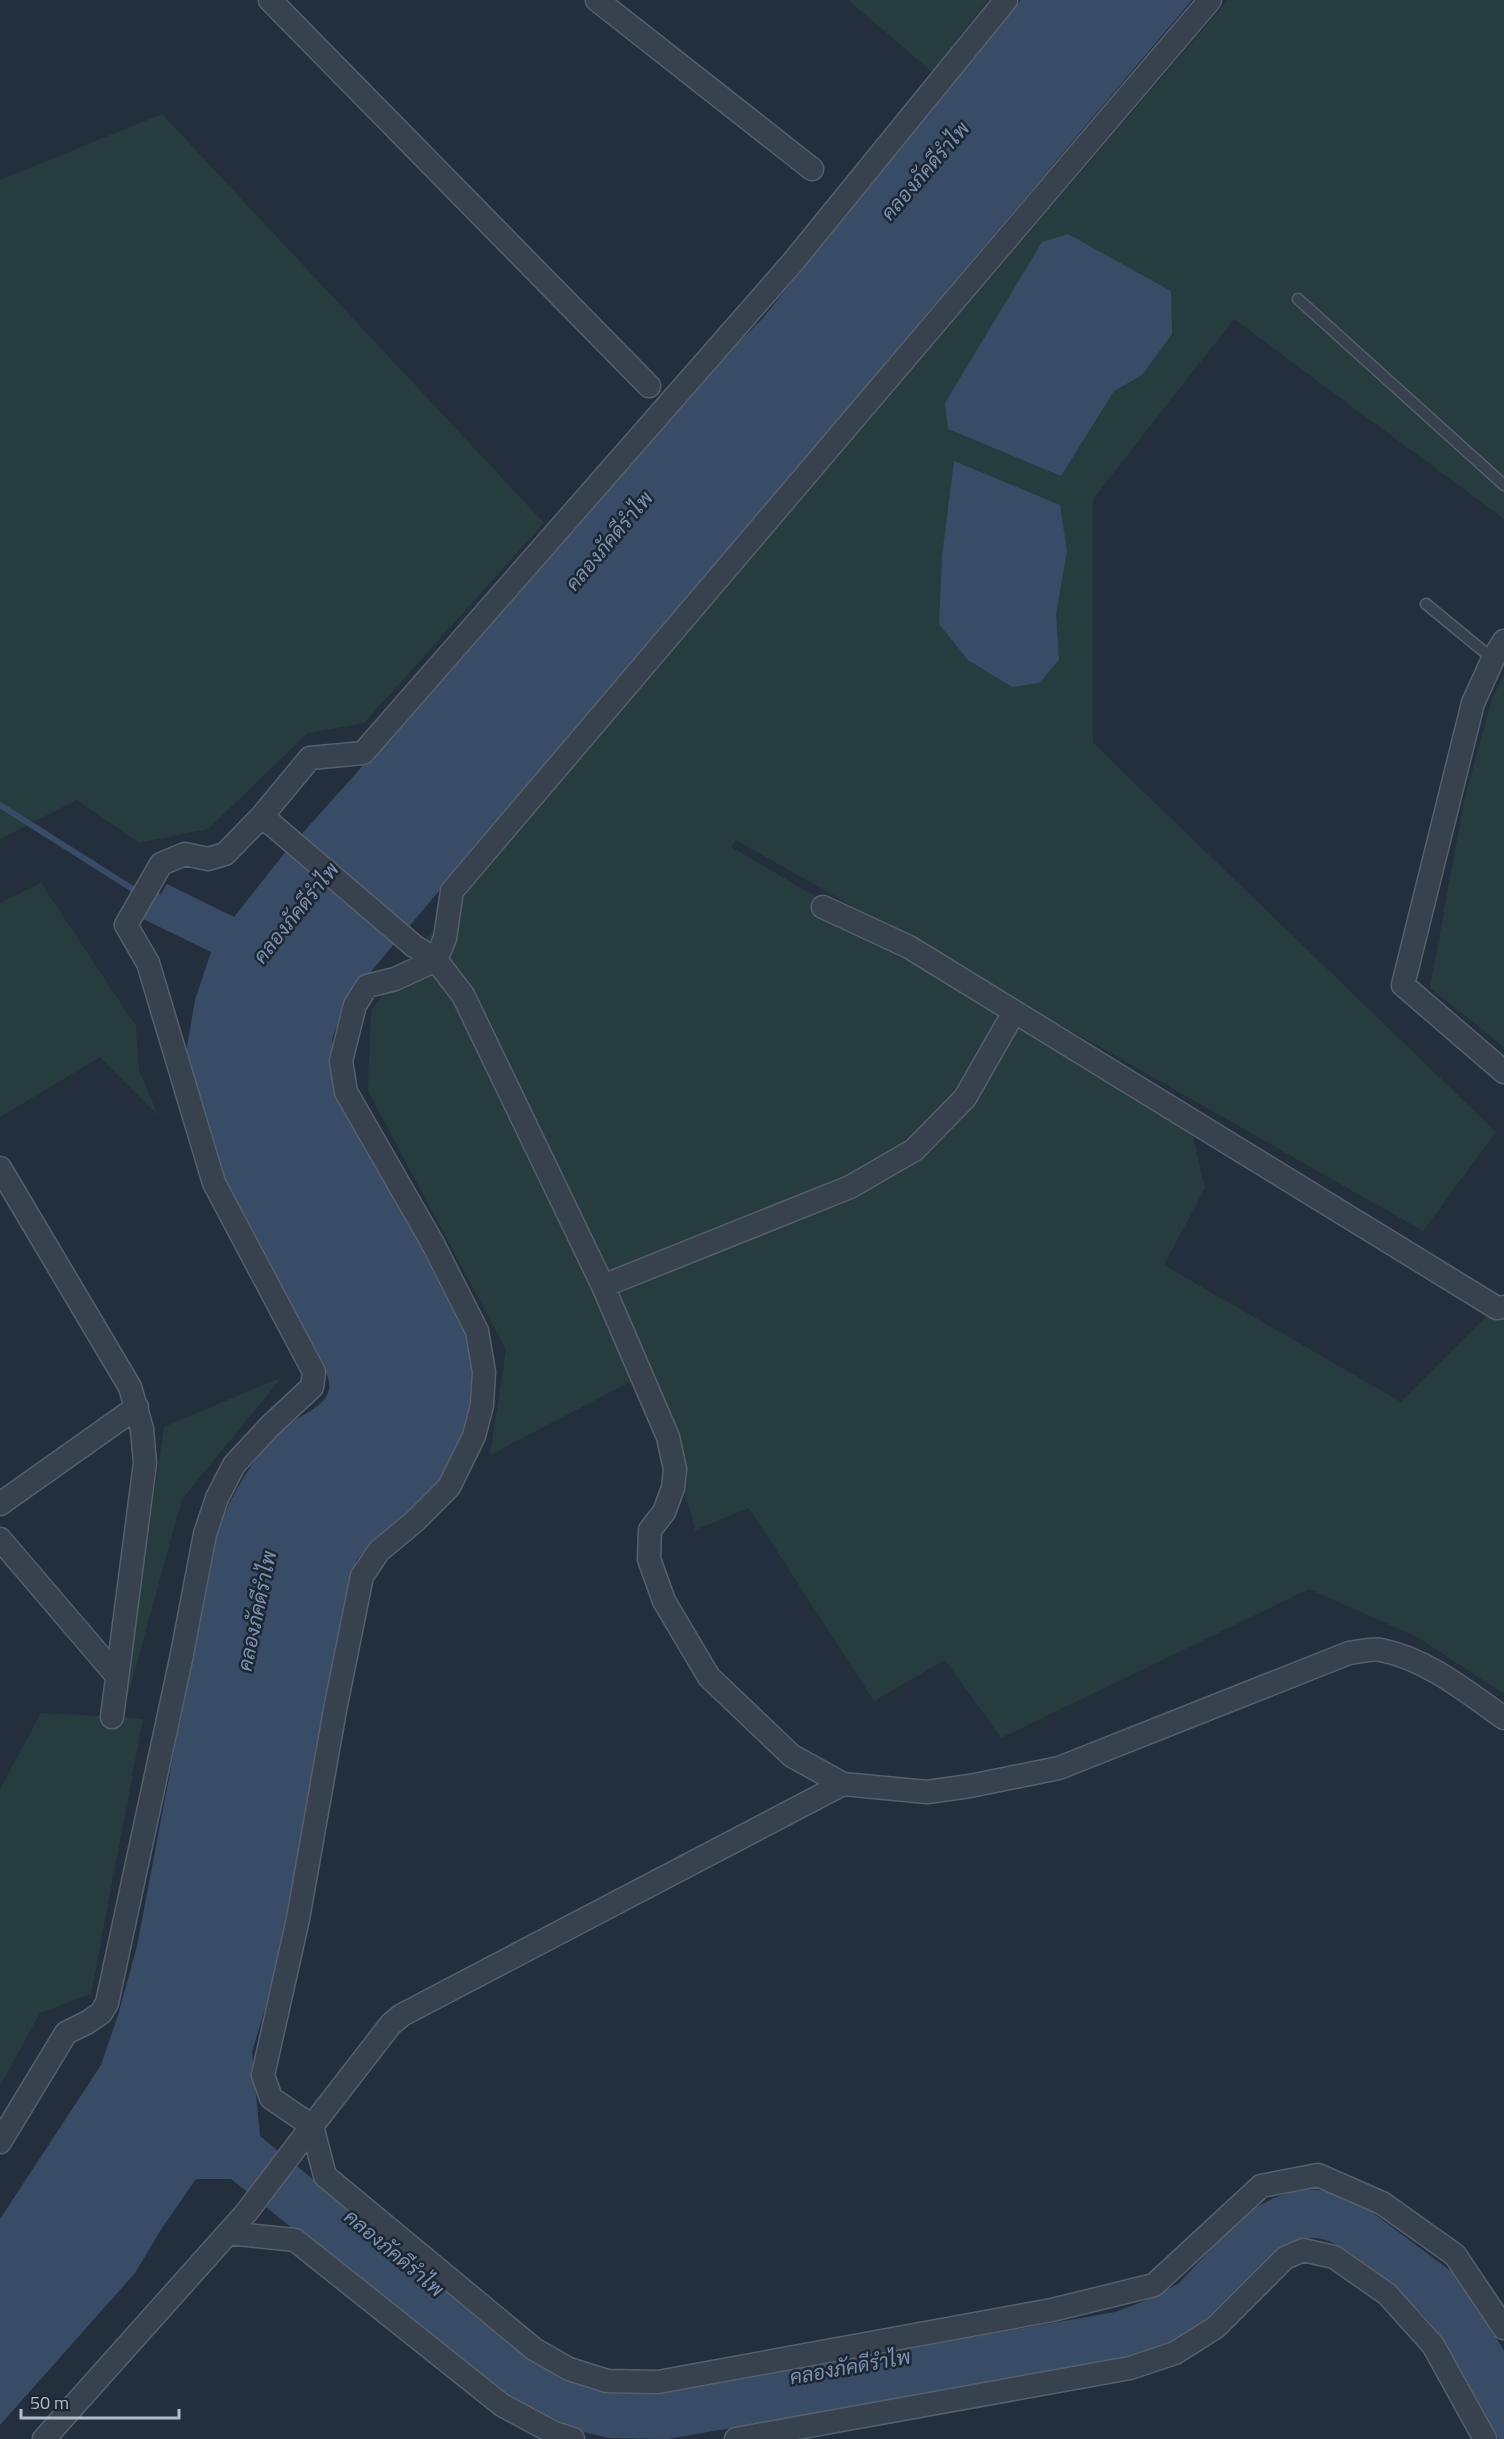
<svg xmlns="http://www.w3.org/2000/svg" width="1504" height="2439" font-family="'Titillium Web',Sarabun,sans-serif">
	<rect width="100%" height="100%" fill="#242f3e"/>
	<path fill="#263c3f" d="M848,0H988L932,72Z
		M1228,0H1504V519L1234,319L1093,499V743L1496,1132L1423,1231L736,840L731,847L1187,1113L1205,1188L1164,1265L1401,1402L1504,1299V1694L1417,1637L1309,1589L1001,1738L945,1660L874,1701L749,1508L695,1530L653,1370L490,1455L506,1350L368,1091L371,1010L432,931Z
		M162,114L544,523L364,723L308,733L208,829L139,843L77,800L0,839V180Z
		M1504,675V1047L1430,988L1464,801L1492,698Z
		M41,883L136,1026L139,1070L158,1115L100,1057L0,1117V903Z
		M282,1377L182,1499L122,1717L143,1719L91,1994L40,2013L0,2086V1789L41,1713L121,1717L164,1427Z"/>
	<path fill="#394c67" d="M1021,0H1192L346,1001L332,1039L336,1080L463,1315L475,1357L473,1418L438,1492L372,1542L356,1561L284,1945L252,2052L260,2136L536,2361L656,2393L1115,2312L1147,2300L1178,2284L1245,2213L1274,2198L1301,2189L1332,2191L1360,2203L1464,2281L1504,2351V2439H1499C1478,2403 1459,2363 1435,2329C1418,2305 1350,2245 1322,2239C1307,2236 1291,2240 1280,2250C1262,2263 1249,2284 1233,2299C1202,2328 1169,2347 1128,2359L668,2439L609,2438L559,2426L505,2399L231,2179H196L162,2228L135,2273L0,2425V2219L101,2065L118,2015L137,1946L213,1546C227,1501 249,1461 283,1429C296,1417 319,1410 327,1395C334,1382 324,1369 318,1357L218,1177L186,1053L195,1000L211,952L139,917L153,891L161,894L167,884L234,917L283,855L418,704L632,450L762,319Z
		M1068,234L1171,291L1172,334L1142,375L1114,391L1061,476L948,429L945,403L1042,242Z
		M954,461L1060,505L1067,551L1056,614L1059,660L1039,683L1012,687L968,660L939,624L942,556Z"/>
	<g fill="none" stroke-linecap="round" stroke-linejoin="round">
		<path stroke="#394c67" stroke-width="6" d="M0,805L139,893"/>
		<defs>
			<path id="service" d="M1298,299L1504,485
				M1426,604L1493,659"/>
			<path id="minor" d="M270,0L649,386
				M597,0L812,169
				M1504,641L1493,659L1473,703L1403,985L1504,1072
				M262,816L414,946L436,960L463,995L603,1286L668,1437L675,1469L673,1488L664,1512L650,1530L649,1559L664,1601L709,1677L792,1756L843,1784L927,1792L970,1786L1059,1768L1349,1653C1359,1652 1372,1648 1381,1650C1427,1659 1467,1692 1504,1718
				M823,907L909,947L1497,1308L1504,1307
				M0,1168L130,1387L142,1429L145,1463L112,1717
				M603,1286L850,1187L914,1150L965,1098L1014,1012
				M0,1504L137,1407
				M0,1539L117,1676
				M843,1784L402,2015L391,2024L312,2126L325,2176L534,2349L569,2369L607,2381L658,2382L1052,2310L1154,2285L1261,2186L1318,2175L1382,2203L1455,2255L1504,2328
				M0,2142L66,2033L88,2022L101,2013L107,2003L181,1659L205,1534L217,1498L234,1465L270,1426L312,1387L314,1372L214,1183L148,963L126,925L161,864L185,854L208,859L225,854L262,816L310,758L363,753L793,262L1006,0
				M228,2233L295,2240L502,2405L554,2433L573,2439
				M44,2439L246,2213L312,2126L271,2098L263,2075L298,1919L335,1710L362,1576L379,1551L415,1521L449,1487L474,1436L482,1405L484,1372L477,1331L432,1242L346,1092L341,1061L355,1005L367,986L395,979L436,960L445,938L452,891L1210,0
				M736,2439L1130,2368L1175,2353L1216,2327L1285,2258L1303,2250L1334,2257L1387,2294L1433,2345L1485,2439"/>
		</defs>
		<use href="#service" stroke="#565f6c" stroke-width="13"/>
		<use href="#minor" stroke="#565f6c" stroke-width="25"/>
		<use href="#service" stroke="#38414e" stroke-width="10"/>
		<use href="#minor" stroke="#38414e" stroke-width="22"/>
	</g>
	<g text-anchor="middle" stroke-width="5" stroke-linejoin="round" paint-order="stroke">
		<g font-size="20" font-style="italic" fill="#7c92b1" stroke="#1d2633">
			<text transform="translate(925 171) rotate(-49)" y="7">คลองภัคดีรำไพ</text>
			<text transform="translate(609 541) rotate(-50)" y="7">คลองภัคดีรำไพ</text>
			<text transform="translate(296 913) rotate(-51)" y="7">คลองภัคดีรำไพ</text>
			<text transform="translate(257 1611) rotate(-78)" y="7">คลองภัคดีรำไพ</text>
			<text transform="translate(394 2253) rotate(40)" y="7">คลองภัคดีรำไพ</text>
			<text transform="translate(850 2367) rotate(-10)" y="7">คลองภัคดีรำไพ</text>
		</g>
	</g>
	<path d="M21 2409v9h158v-9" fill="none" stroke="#b4bcc9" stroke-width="3"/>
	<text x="30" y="2409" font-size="18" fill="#b4bcc9" stroke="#1d2633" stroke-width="4.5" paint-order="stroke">50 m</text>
</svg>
